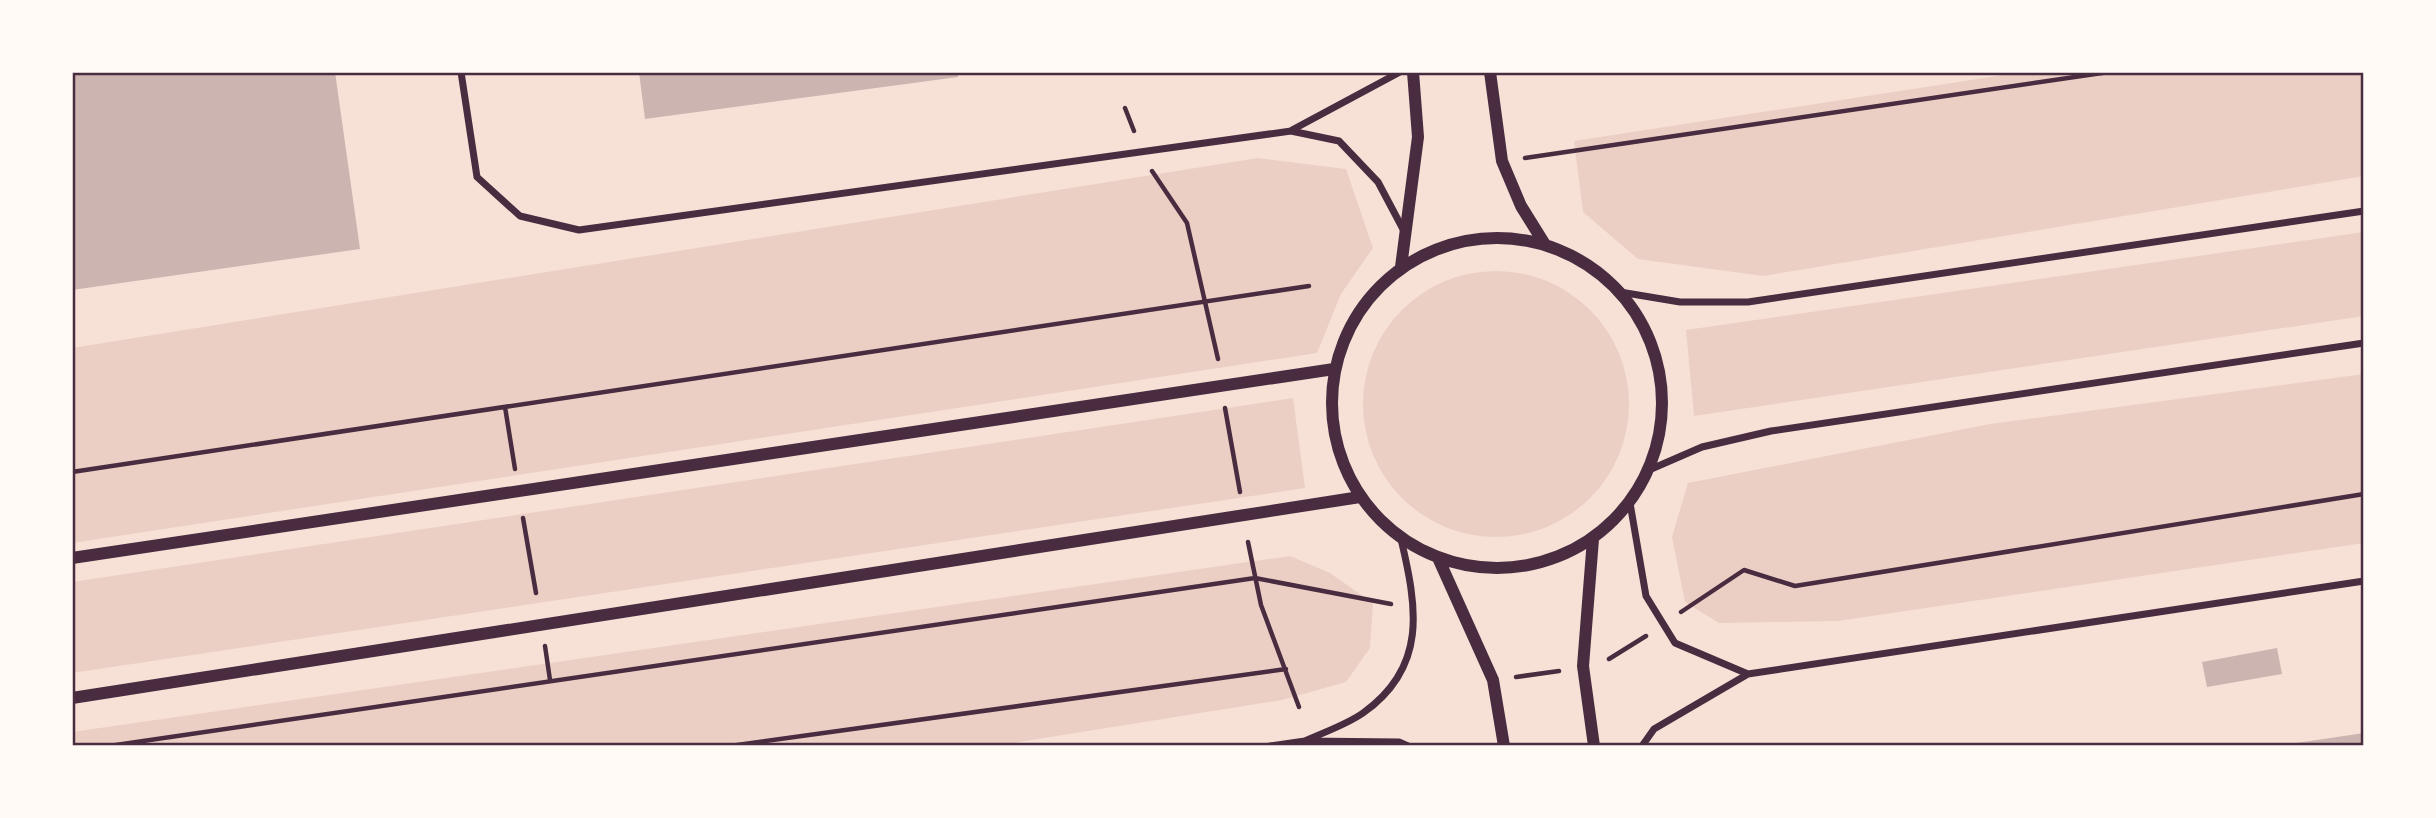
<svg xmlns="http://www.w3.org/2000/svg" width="2436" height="818" font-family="'PT Sans',sans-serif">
	<rect width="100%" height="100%" fill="#f7e1d7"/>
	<path fill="#ebcfc5" d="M2023,72H2364V176L1763,276L1638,259L1583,212L1574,141Z
		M1258,158L1346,169L1373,248L1341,294L1317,353L72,543V348Z
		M2364,232V316L1694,416L1686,330Z
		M1363 404a133 133 0 1 1 266 0a133 133 0 1 1-266 0Z
		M2364,374V543L1838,621L1719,623L1685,602L1672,537L1688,483L1990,424Z
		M1293,398L1305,488L72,673V582Z
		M1290,556L1330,573L1373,603L1370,648L1346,682L1282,700L994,746H72V732Z"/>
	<path fill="#ccb4b1" d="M72,72H335L360,249L72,290Z
		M639,72H958V77L645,119Z
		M2277,648L2282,674L2207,687L2202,662Z
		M2364,733V746H2283V745Z"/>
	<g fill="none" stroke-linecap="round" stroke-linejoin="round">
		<path stroke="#4a2c40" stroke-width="4.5" d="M1125,108L1134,131
			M1525,158L2109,72
			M1152,171L1187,223L1218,359
			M505,407L515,469
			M1225,408L1240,492
			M72,472L1309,286
			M523,518L536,593
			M1248,542L1261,605L1299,707
			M1681,612L1744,570L1795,586L2364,494
			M545,646L550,680
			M1609,659L1646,636
			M1516,677L1559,671
			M109,746L1255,578L1391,604
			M730,746L1286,669"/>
		<path stroke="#4a2c40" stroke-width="7" d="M461,72L477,177L520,216L579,230L1291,131L1339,141L1378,182L1404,231
			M1292,130L1400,72
			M1620,292L1680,302H1748L2364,211
			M1649,470L1702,447L1771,431L2364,343
			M1630,503L1646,596L1675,643L1748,674
			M1305,741C1324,732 1346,725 1363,713C1428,667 1417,607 1401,539
			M1270,746L1305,741L1399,742L1408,746
			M1642,746L1654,729L1748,674L2364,581"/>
		<path stroke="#4a2c40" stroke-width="12" d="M1490,72L1502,161L1521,206L1544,243
			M1332 403a165 165 0 1 1 330 0a165 165 0 1 1-330 0Z
			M1401,267L1418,137L1413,72
			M1593,539L1583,666L1594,746
			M72,558L1334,369
			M1439,560L1493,680L1504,746
			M72,698L1360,497"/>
	</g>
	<rect width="2436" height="818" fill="none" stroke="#fffaf5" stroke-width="147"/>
	<rect x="74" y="74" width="2288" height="670" fill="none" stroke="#4a2c40" stroke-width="2.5"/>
</svg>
